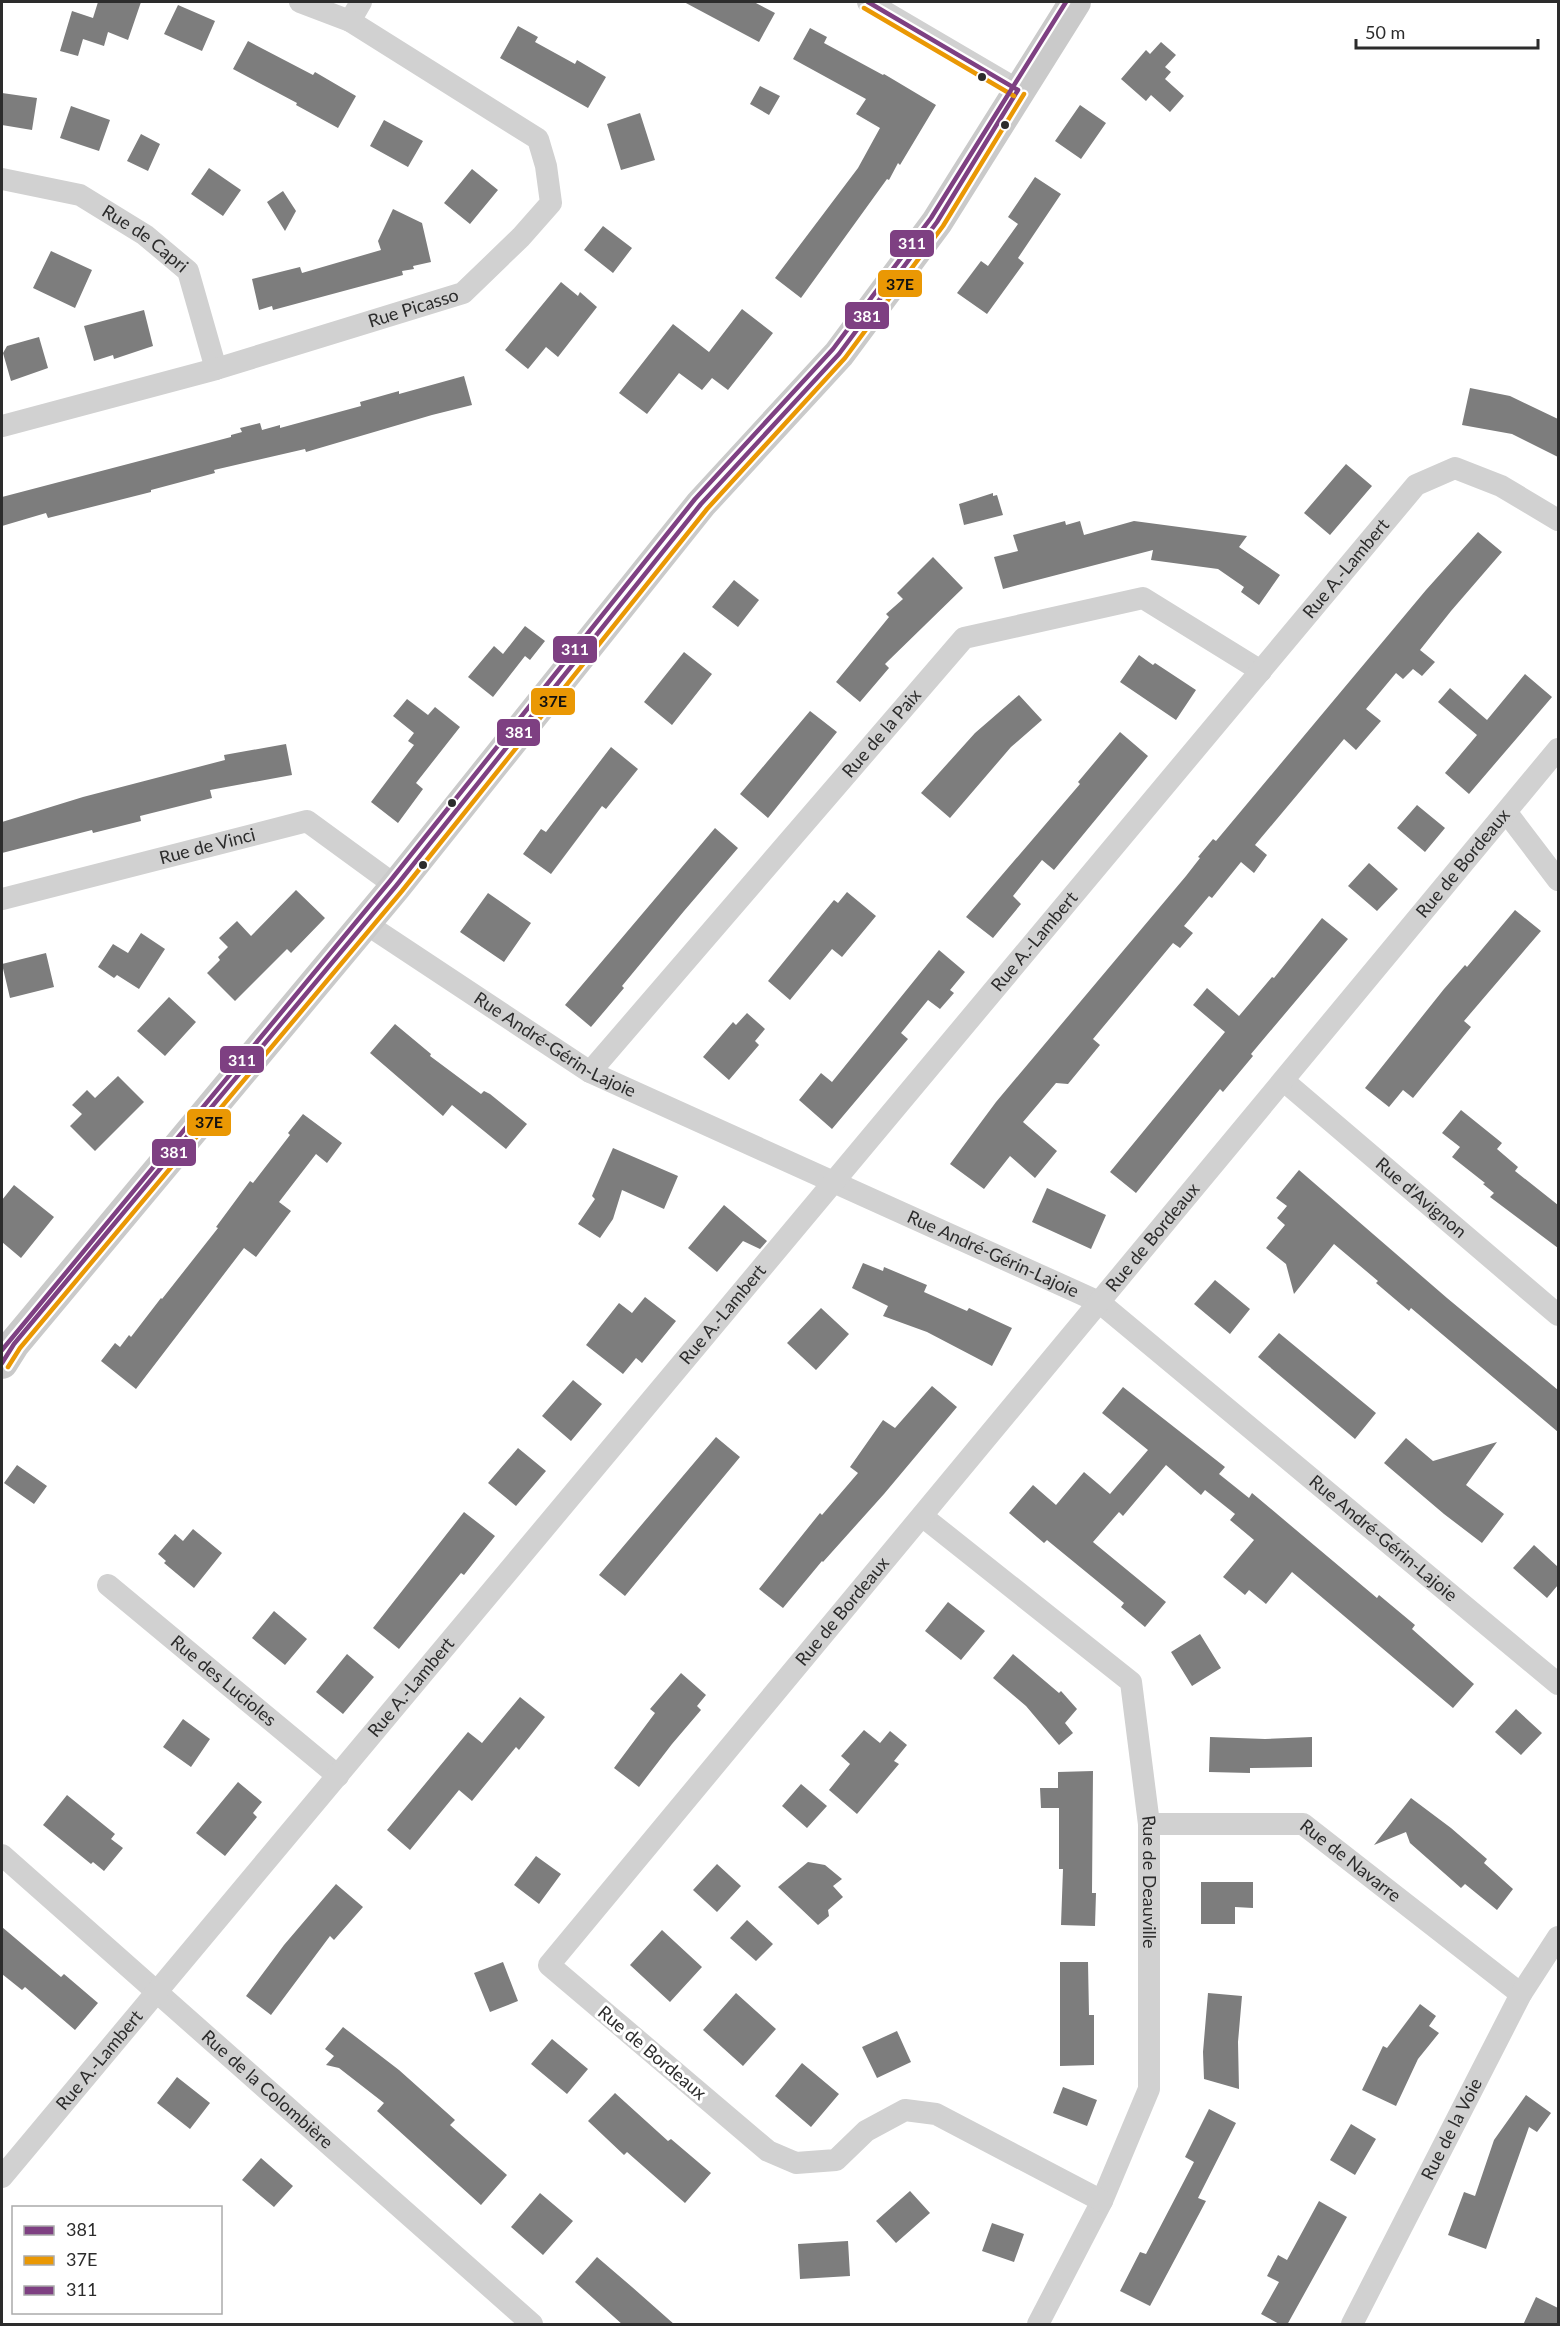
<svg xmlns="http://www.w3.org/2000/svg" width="1560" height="2326" font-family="Lato,sans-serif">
	<rect width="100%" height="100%" fill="#fff"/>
	<path fill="#7d7d7d" d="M98,2H141L128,40L108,32L104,46L83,39L78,56L60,51L72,11L93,18Z
		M684,2H754L775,13L759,42Z
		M178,5L215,21L202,51L164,34Z
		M518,26L538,37L535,42L575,64L577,60L606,77L588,108L500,58Z
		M810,28L827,37L824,43L883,75L884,74L936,105L900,165L898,163L889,180L887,179L801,298L775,278L858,168L880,128L856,114L866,99L793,59Z
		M248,41L313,75L315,72L356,96L338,128L296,105L297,103L233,69Z
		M1161,42L1176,55L1165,67L1171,72L1165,79L1184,96L1170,112L1151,95L1146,101L1121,79L1146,50L1150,54Z
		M760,86L780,96L769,115L750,104Z
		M2,93L37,98L32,130L2,125Z
		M1080,105L1106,123L1081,159L1055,141Z
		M71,106L110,120L99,151L60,138Z
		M640,113L655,160L621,170L607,124Z
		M384,120L423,141L408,167L370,146Z
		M141,134L160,144L148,171L127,161Z
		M209,168L241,190L223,216L191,194Z
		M472,169L498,190L470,224L444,203Z
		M1035,177L1061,194L1018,258L1024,263L987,314L957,293L981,261L988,266L1018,224L1008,217Z
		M283,191L296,211L285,231L267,202Z
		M393,209L422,223L431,262L413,266L414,269L402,271L403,275L273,310L272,306L259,310L252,279L300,267L302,273L381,250L378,241Z
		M603,226L632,248L613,273L584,250Z
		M51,251L92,270L75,308L33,288Z
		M561,282L578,296L580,292L597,307L558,357L546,347L528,369L505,350Z
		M742,309L773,333L728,390L712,378L702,390L679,373L647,414L619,393L673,324L709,352Z
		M144,310L153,346L114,359L113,355L94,361L84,326Z
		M39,337L48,368L11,381L3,353L7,346Z
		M464,376L472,405L432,415L306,452L305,449L214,470L215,473L151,490V492L48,518L46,513L2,526V497L231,437V435L242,432L240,428L260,423L262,430L280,425V428L361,406L360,402L399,391V394Z
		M1470,388L1510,396L1558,419V457L1512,434L1462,425Z
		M1346,464L1372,486L1330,535L1304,513Z
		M993,493V496L997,495L1003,515L964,525L959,504Z
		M1065,521L1066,525L1080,521L1084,535L1134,521L1247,536L1239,547L1280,575L1259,605L1241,592L1244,587L1218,569L1151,560L1153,550L1003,589L994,557L1018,551L1013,535Z
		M1478,532L1502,552L1451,611L1420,650L1435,662L1422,676L1413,669L1403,679L1396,673L1366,709L1381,721L1356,750L1344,739L1255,845L1267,855L1254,873L1241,862L1212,898L1209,896L1184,926L1193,933L1180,948L1173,943L1093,1039L1100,1045L1068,1084L1056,1083L1023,1122L1057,1151L1035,1178L1010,1156L984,1189L950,1164L996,1102L1186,876L1200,858L1198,857L1213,839L1216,841L1426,590Z
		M933,557L963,588L885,664L889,668L860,702L836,682L889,617L886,614L903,599L897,593Z
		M734,580L759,600L738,627L712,607Z
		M525,626L545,641L530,660L525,656L493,697L468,677L494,646L503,654Z
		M684,652L712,674L672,725L644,702Z
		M1139,655L1153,665L1155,663L1196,690L1176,720L1120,682Z
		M1525,674L1552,697L1469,794L1445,773L1477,735L1438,702L1450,688L1487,720Z
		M1019,695L1042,720L1011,747L950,818L921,793L975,733Z
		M407,699L428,715L435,707L460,727L416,783L423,789L398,823L371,802L414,745L408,741L414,733L393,716Z
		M810,711L837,732L768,818L740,794Z
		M1120,732L1148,756L1054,870L1042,860L1013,896L1021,904L993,938L966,917L1080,784L1078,782Z
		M286,744L292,775L210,790L212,798L140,816L141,821L93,833L92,830L2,853V822L83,797L225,760L224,755Z
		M611,747L638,769L606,809L602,806L551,874L523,854L541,829L546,832Z
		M1417,805L1445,828L1425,852L1397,828Z
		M715,828L738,848L684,911L622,986L624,988L591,1027L565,1005Z
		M1369,863L1398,889L1377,911L1348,886Z
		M296,890L325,918L291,953L287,949L235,1001L207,973L220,960L218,957L228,947L219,938L237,921L251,936Z
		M847,892L876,916L842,957L832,949L790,1000L768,981L834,900L838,903Z
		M488,893L531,923L504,962L460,932Z
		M1515,910L1541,931L1464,1021L1471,1027L1413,1098L1403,1090L1389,1107L1365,1088L1444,989L1465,965L1467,967Z
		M1322,918L1348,939L1251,1054L1253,1056L1223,1092L1220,1089L1136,1193L1110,1172L1225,1032L1193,1005L1207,988L1239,1016L1272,977L1274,978Z
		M141,933L165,949L139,989L117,975L114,978L98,967L113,944L128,953Z
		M939,950L965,972L950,990L954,993L940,1009L928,1000L901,1033L908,1039L832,1129L799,1100L821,1073L832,1082Z
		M46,953L54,987L10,998L2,964Z
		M169,997L196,1022L165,1056L137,1031Z
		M747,1013L765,1029L755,1041L759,1045L729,1080L703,1057L733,1022L736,1025Z
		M395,1024L431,1054L430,1056L481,1094L484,1091L490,1094L527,1124L506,1149L452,1105L443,1116L370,1053Z
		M118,1076L144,1102L95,1151L70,1126L82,1114L72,1105L87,1090L95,1098Z
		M1461,1110L1502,1143L1497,1149L1518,1167L1515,1171L1558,1205V1248L1490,1197L1494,1193L1483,1184L1485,1183L1452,1157L1460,1147L1442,1133Z
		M303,1114L342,1143L327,1163L316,1154L279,1202L291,1211L256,1257L244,1248L136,1389L101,1361L115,1343L120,1347L129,1335L131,1337L161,1298L162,1299L218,1228L216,1227L250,1181L253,1183L290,1135L288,1133Z
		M613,1148L678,1176L664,1209L622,1190L613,1219L600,1238L578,1224L595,1199L592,1196Z
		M1299,1170L1447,1298L1558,1390V1432L1411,1308L1409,1311L1376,1283L1378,1281L1334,1244L1294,1294L1286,1264L1266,1248L1285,1225L1277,1218L1287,1206L1276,1198Z
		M14,1185L54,1217L21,1258L2,1242V1200Z
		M1047,1188L1106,1215L1091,1249L1032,1222Z
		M724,1205L767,1241L760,1249L743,1241L717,1272L688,1248Z
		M863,1263L883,1271L884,1267L927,1285L924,1292L967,1311L969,1308L1012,1328L992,1366L927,1332L883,1316L888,1306L852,1288Z
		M1215,1280L1250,1309L1230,1334L1194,1304Z
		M645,1297L676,1321L642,1363L636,1358L623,1374L586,1345L619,1303L632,1313Z
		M821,1308L849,1334L816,1370L787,1343Z
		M1279,1333L1376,1413L1355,1439L1258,1357Z
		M573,1380L602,1404L571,1441L542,1416Z
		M932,1386L957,1407L884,1494L823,1562L822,1561L783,1608L759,1589L820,1513L822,1515L858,1473L850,1467L883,1420L895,1428Z
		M1123,1387L1225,1467L1219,1474L1249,1498L1252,1493L1377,1598L1379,1595L1415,1625L1412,1629L1474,1684L1453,1708L1292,1572L1266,1604L1249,1590L1245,1595L1223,1577L1254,1540L1230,1520L1235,1514L1205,1490L1201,1495L1166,1465L1123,1516L1119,1512L1093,1542L1166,1602L1145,1627L1121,1607L1124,1603L1047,1540L1044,1543L1009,1513L1033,1485L1056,1505L1084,1472L1110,1494L1148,1450L1102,1413Z
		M716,1437L740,1457L625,1596L599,1575Z
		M1406,1438L1433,1461L1497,1442L1466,1485L1504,1514L1482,1543L1444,1514L1384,1463Z
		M518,1448L546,1471L516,1506L488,1483Z
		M17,1465L47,1486L34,1504L4,1483Z
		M464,1512L495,1536L464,1575L461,1573L399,1649L373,1628Z
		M193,1529L222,1553L194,1588L164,1563L166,1561L158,1554L175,1534L183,1541Z
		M1534,1545L1558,1567V1585L1547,1598L1513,1568Z
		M948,1602L985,1631L961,1660L925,1631Z
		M274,1611L307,1639L285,1665L252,1638Z
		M1200,1634L1221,1668L1192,1686L1171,1652Z
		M347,1654L374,1677L343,1714L316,1692Z
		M1013,1654L1059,1693L1061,1691L1077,1709L1065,1723L1073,1733L1059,1745L1026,1706L993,1678Z
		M681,1673L706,1695L697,1706L701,1710L672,1744L639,1787L614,1768L655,1713L650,1709Z
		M520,1697L545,1717L519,1750L516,1747L472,1801L459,1790L410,1850L387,1830L468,1732L482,1743Z
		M1516,1709L1542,1733L1521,1755L1495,1732Z
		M183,1719L210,1739L191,1767L163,1747Z
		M864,1730L880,1743L890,1731L907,1745L894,1761L899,1764L857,1814L829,1790L850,1764L841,1756Z
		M1210,1737L1265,1739L1312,1737V1767L1250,1768V1773L1209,1772Z
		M1093,1771L1092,1893H1096L1095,1926L1061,1925L1063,1869H1059V1808H1041L1040,1788H1058V1772Z
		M238,1782L262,1802L253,1813L257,1817L225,1856L196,1833Z
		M801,1784L827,1806L807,1828L782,1806Z
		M67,1795L115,1834L111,1839L123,1848L104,1871L93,1862L91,1864L43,1825Z
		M1411,1798L1451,1828L1487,1859L1484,1863L1513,1889L1497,1910L1465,1884L1461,1888L1410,1843L1406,1832L1374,1845Z
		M536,1856L561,1874L539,1904L514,1885Z
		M808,1862L825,1865L842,1879L833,1886L843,1897L828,1910L829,1916L818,1925L778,1887Z
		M717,1864L741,1886L717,1912L693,1890Z
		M1201,1882H1253V1908L1235,1907V1924H1201Z
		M336,1884L363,1907L334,1940L330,1936L271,2015L246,1996L284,1945Z
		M747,1920L773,1944L756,1961L730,1938Z
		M2,1927L61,1977L64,1974L98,2003L75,2030L25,1987L22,1990L2,1974Z
		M662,1930L702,1967L670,2002L630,1965Z
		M503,1962L518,2001L490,2012L474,1973Z
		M1060,1962H1088L1089,2015H1094V2065L1060,2066Z
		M736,1993L776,2029L743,2066L703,2030Z
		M1208,1993L1242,1996L1238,2042L1239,2089L1204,2079L1203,2052Z
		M1420,2004L1436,2016L1429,2026L1439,2033L1418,2059L1396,2106L1362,2090L1383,2046L1387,2048Z
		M343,2027L399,2070L455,2120L450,2125L507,2175L481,2205L377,2111L384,2103L339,2068L326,2065L334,2056L325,2049Z
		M897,2031L911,2062L877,2078L862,2047Z
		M552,2039L588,2069L567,2094L531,2064Z
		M802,2063L839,2094L811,2127L775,2096Z
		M177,2077L210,2103L190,2129L157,2103Z
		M1063,2087L1097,2100L1087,2126L1053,2113Z
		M615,2093L668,2141L671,2139L711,2173L685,2203L627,2152L624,2155L588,2121Z
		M1526,2095L1551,2113L1537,2132L1529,2127L1486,2249L1448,2235L1464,2192L1475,2196L1494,2140Z
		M1209,2109L1236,2123L1198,2198L1206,2201L1150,2306L1120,2291L1140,2252L1146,2254L1194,2162L1185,2157Z
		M1351,2124L1376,2139L1355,2175L1330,2160Z
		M261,2158L293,2186L274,2207L242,2180Z
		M910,2191L930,2213L896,2243L876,2221Z
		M540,2193L573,2221L543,2255L511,2227Z
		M1319,2201L1347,2217L1287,2325H1281L1261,2314L1279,2282L1267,2276L1278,2255L1287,2260Z
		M992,2223L1024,2234L1014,2262L982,2251Z
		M848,2241L850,2276L800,2279L798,2244Z
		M597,2257L632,2287L675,2325H623L575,2282Z
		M1536,2297L1558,2308V2325H1523Z"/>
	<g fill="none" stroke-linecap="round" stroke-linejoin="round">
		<g stroke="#d1d1d1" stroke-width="22">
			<path d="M868,2L1018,90"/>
			<path d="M350,21L361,2"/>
			<path id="s1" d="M2,179L80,195L145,235L188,271L216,369"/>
			<path id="s2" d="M2,426L216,369L463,293L521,237L551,203L546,166L538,139L350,21L300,2"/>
			<path d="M1507,813L1558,880"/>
			<path id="s3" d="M2,899L307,821L396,886"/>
			<path id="s4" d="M365,923L590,1072L1099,1302L1558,1684"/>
			<path id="s5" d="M590,1072L964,638L1143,598L1261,671"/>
			<path id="s6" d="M1284,1081L1558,1315"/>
			<path id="s7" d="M922,1516L1131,1682L1149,1824V2089L1102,2201L1038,2324"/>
			<path id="s8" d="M108,1585L338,1776"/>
			<path id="s9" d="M1149,1824H1303L1521,1994"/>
			<path id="s10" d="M2,1855L532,2324"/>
			<path id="s11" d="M2,2177L1416,485L1455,468L1501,486L1558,520"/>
			<path id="s12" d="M1102,2201L936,2114L905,2110L866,2131L836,2160L796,2163L768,2151L549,1965L1558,749"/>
			<path id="s13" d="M1352,2324L1521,1994L1558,1937"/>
		</g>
		<path stroke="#cacaca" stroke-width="32" d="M2,1363L14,1344L396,886L701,504L839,354L937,222L1075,2"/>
		<defs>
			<path id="bus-1" d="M868,2L1018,90
				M2,1363L14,1344L396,886L701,504L839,354L937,222L1018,90"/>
			<path id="bus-2" d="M864,8L1014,96
				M8,1367L20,1348L402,891L707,509L845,358L943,226L1024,94"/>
			<path id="bus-3" d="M2,1350L390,881L695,499L833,349L931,218L1066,2"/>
		</defs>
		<use href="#bus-1" stroke="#fff" stroke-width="9"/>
		<use href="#bus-2" stroke="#fff" stroke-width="9"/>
		<use href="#bus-3" stroke="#fff" stroke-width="9"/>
		<use href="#bus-1" stroke="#7e4082" stroke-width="4.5"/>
		<use href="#bus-2" stroke="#ea9804" stroke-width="4.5"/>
		<use href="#bus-3" stroke="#7e4082" stroke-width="4.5"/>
	</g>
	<g fill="#2c2c2c" stroke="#fff" stroke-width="2">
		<circle cx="982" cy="77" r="5"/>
		<circle cx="1005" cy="125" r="5"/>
		<circle cx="452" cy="803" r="5"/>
		<circle cx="423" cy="865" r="5"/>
	</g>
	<g text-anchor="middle" stroke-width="6" stroke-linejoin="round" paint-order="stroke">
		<g font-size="18" fill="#2c2c2c" stroke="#fff">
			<text dy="6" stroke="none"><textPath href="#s1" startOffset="158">Rue de Capri</textPath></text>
			<text dy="6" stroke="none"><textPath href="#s2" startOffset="428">Rue Picasso</textPath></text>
			<text dy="6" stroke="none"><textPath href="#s11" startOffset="2096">Rue A.-Lambert</textPath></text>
			<text dy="6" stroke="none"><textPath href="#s5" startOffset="447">Rue de la Paix</textPath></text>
			<text dy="6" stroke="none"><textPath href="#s3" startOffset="212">Rue de Vinci</textPath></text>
			<text dy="6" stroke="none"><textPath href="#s12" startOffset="2094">Rue de Bordeaux</textPath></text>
			<text dy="6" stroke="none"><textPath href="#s11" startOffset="1610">Rue A.-Lambert</textPath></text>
			<text dy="6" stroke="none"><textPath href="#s4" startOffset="226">Rue André-Gérin-Lajoie</textPath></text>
			<text dy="6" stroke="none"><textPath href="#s6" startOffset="180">Rue d'Avignon</textPath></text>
			<text dy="6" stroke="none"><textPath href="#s12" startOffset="1608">Rue de Bordeaux</textPath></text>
			<text dy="6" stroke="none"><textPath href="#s4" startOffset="712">Rue André-Gérin-Lajoie</textPath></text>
			<text dy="6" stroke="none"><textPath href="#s11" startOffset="1124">Rue A.-Lambert</textPath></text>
			<text dy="6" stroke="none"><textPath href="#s4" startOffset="1198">Rue André-Gérin-Lajoie</textPath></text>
			<text dy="6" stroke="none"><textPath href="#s12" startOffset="1122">Rue de Bordeaux</textPath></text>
			<text dy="6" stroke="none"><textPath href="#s8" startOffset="150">Rue des Lucioles</textPath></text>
			<text dy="6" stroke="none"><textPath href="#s11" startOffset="638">Rue A.-Lambert</textPath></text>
			<text dy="6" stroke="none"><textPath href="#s9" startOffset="214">Rue de Navarre</textPath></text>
			<text dy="6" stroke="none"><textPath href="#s7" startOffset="468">Rue de Deauville</textPath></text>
			<text transform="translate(652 2053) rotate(40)" y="6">Rue de Bordeaux</text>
			<text dy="6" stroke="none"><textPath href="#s11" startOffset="152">Rue A.-Lambert</textPath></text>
			<text dy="6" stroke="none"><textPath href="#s10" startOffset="354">Rue de la Colombière</textPath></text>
			<text dy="6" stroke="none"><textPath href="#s13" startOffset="219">Rue de la Voie</textPath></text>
		</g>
	</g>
	<g stroke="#fff" stroke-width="2">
		<rect x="889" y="229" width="46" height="29" rx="6" fill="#7e4082"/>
		<rect x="877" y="269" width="46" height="29" rx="6" fill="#ea9804"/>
		<rect x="844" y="301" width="46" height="29" rx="6" fill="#7e4082"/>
		<rect x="552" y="635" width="46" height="29" rx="6" fill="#7e4082"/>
		<rect x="530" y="687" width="46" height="29" rx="6" fill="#ea9804"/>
		<rect x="496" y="718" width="45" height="29" rx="6" fill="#7e4082"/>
		<rect x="219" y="1045" width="46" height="29" rx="6" fill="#7e4082"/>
		<rect x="186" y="1108" width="46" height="29" rx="6" fill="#ea9804"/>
		<rect x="151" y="1138" width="46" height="29" rx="6" fill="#7e4082"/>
	</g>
	<g font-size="16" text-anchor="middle" font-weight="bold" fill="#fff">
		<text x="912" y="249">311</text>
		<text x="867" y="322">381</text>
		<text x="575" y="655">311</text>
		<text x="519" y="738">381</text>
		<text x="242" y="1066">311</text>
		<text x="174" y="1158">381</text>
	</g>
	<g font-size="16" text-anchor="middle" font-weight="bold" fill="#111">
		<text x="900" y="290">37E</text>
		<text x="553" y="707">37E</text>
		<text x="209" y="1128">37E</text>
	</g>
	<rect width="1560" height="2326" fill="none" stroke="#2c2c2c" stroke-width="6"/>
	<rect x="12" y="2206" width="210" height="108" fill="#ffffff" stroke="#ababab" stroke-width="1.5"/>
	<rect x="24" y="2226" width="30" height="9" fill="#7e4082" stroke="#ababab" stroke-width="1.5"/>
	<text x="66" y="2236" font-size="18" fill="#2c2c2c">381</text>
	<rect x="24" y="2256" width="30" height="9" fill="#ea9804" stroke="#ababab" stroke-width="1.5"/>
	<text x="66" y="2266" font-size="18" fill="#2c2c2c">37E</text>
	<rect x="24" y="2286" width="30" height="9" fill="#7e4082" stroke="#ababab" stroke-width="1.5"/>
	<text x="66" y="2296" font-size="18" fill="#2c2c2c">311</text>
	<path d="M1356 39v9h182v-9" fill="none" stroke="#2c2c2c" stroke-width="3"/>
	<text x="1365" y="39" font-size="18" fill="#2c2c2c" stroke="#ffffff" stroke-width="4.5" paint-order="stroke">50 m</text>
</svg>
